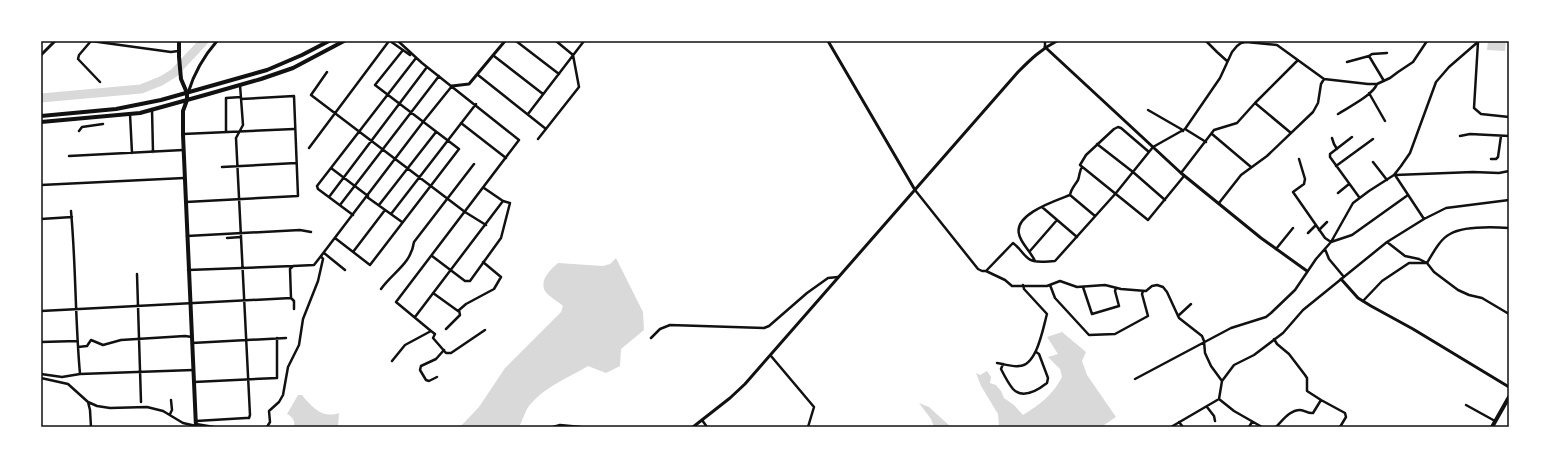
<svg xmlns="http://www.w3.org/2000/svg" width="1550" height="468" font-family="'Space Grotesk',sans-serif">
	<rect width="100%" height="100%" fill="#fff"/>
	<path fill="#d9d9d9" d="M1488,41H1506L1505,51L1487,50Z
		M616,258L643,312L644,330L621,349L620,366L606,373L588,366C568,378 540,389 527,409C524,415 522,421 519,427H460L479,407L505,368L561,312L563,306C558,301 549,297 545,291C539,280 551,269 558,263L603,266L610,264Z
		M1062,332L1086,352L1082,361L1087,375L1116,417L1101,427H999L998,414L981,386L976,373L980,375L987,371L991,377L990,383L996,385L1001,391L1004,398L1014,405L1023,415C1040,404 1053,395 1062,377L1060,369L1048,357L1058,354L1047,337Z
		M298,395H302C312,407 322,419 339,413L338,427H294C295,421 293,417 287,414Z
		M919,403L929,407L951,427H934L931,419Z"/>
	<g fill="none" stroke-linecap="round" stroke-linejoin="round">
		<path stroke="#d9d9d9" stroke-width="9" d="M41,98L141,89L161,81L174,73L204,41"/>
		<path stroke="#111" stroke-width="2.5" d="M91,41L171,52L178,51
			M91,41L79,55L78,59L100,82
			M390,41L410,55L411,53
			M516,41L559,74
			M1206,41L1217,52L1227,61
			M1478,42L1474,108L1481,114L1509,117
			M1045,47V41
			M494,56L543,94
			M1369,56L1372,54L1387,53
			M1347,62L1369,56L1384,81
			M327,72L311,95L465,212L486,225
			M478,75L546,129
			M1369,93L1385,121
			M1255,103L1291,133
			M152,109L153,152
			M1148,110L1181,129L1183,131
			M130,114L132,153
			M528,114L584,41
			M1338,114C1349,107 1373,95 1377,84
			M461,123L506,158
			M1185,129L1206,142
			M79,131L82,127L103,124
			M226,132V98L241,97
			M183,134L294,129
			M1212,134L1251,167
			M1460,136L1470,134L1509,136
			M1352,137L1330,154V157L1359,197
			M1332,138L1334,144L1337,149
			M538,139L579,87L573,55L556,41
			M1097,144L1133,172L1165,200
			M309,148L389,41
			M1149,152L1121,128L1118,127L1114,129L1086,155L1080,165L1148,220L1184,176
			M69,156L183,150
			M1299,159L1305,179L1304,184L1293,192L1325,238L1331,242L1352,235L1408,195
			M1491,159H1496L1498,157L1501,136
			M1373,162L1387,180
			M1336,166L1373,139
			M222,167L296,163
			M331,168L368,196
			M1181,173L1214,130L1237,123L1255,103L1298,60
			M1395,175L1473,172L1499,173L1509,171
			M1395,175L1424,219
			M41,185L184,178
			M915,190L978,269L982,271H986L1005,280L1012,286H1047L1060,281L1077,287L1105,285L1121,289L1146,291L1152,286L1157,285L1163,287L1167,292L1179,318L1202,336L1204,341L1205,353L1211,366L1222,381
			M1338,193L1349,184
			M1070,195C1071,189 1075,185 1078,180C1080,175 1079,171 1082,167
			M329,197L427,67
			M367,197L402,222
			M186,202L298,196L294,96L241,99
			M1219,203L1241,175L1267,156L1313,112L1318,103L1321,84L1324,79
			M340,205L439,76
			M379,205L436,132
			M1042,207L1077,237
			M71,211C76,265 75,319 80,374
			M391,214L476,104
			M353,215L318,189L317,186L416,58
			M41,219L72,217
			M1319,230L1327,222
			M1308,233L1316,225
			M187,236L300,230L311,232
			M227,238L241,237
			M335,238L370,265L459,149L375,85L403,50
			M1387,242L1405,256L1419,259L1427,263L1434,272L1458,290L1469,295L1482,298L1509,314
			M1276,249L1293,228
			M1325,249L1329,259L1344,277
			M1030,251L1057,220
			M353,252L385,210
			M324,253L345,270
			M432,256L465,281H470L501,238L510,203L503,201L484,188
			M1035,261C1031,252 1020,242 1019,234C1014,214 1055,201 1070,195L1095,216
			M188,270L293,266
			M986,271L1013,243C1020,248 1023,255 1029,259C1035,264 1048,261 1055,261L1116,193L1153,147L1185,129L1220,78L1232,52L1237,46L1241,43L1246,42L1277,45L1324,79L1368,84H1377L1390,78L1398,72L1413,62L1427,41
			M137,274L141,402
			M1050,285L1055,298L1089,335L1115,334L1148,316L1142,294L1143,291
			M1083,287L1092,314L1119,306L1115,291L1116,288
			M381,289C393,272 411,264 414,242L474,164
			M433,293L458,311L466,304L494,289L501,277L483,262
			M291,298L294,301V309
			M1363,301L1382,281L1409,263H1427C1433,253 1440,239 1450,234C1464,226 1493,227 1509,228
			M41,311L291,298L290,269L293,266L314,265L321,256L423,122L452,86
			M1178,316L1191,304
			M415,317L503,201
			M446,329L460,315L459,310
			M431,331L435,334L433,338L446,353H451L485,330
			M651,338L660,329L670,325L764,328L769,326L807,293L828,278L838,277
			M1274,339L1277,344L1289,354L1305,375L1307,378V391L1321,400L1313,413C1308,414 1305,410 1300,410C1290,410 1283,420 1276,427
			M41,342L77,341
			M192,343L286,338
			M78,347L87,346L91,340L103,345L121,340L185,336L192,337
			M771,356L814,407L808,427
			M392,361L405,345L431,331L396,302L519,140L422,63L398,41
			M997,363C1004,364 1012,367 1019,366C1037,366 1043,328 1047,314L1024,289L1023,285
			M1003,364L1001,369C1004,375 1008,383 1013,389C1023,400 1038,390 1047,383L1048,378L1039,354L1036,352
			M41,374L62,377L80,374L193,370
			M437,377L429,381L426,380L420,370L421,366L436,359L444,350
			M41,378L68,384L88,402L97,406L110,408L147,407L163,411L183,423L196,426
			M1135,379L1231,328L1266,317L1271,313L1295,290L1316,259L1331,242L1353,203L1369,191L1394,175L1401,166L1410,153L1436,82L1449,67L1479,41
			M194,382L277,378V338
			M1219,399L1222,381L1234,365L1254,355L1283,333L1303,310L1387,242L1424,219L1446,208L1509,200
			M1219,399L1234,411L1262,427
			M1321,400L1345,413L1346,417L1340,427
			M88,402L90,410L91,427
			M1466,405L1495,421
			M1207,407L1214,416L1215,421
			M170,414L172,410L171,400
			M702,420L707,427
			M196,421L246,418H249L250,415L236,138L243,125L240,85
			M1179,422L1183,427
			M196,424L214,427
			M267,427L270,422L269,411L279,402L283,395L288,367L299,345L303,319L318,281L323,259L321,256
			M553,427L560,425L581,427
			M1171,427L1219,399
			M1249,427L1252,422"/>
		<path stroke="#111" stroke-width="3" d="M828,41L915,190
			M1045,47L1181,173L1261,238L1307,271
			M41,55L55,41
			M452,86L469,84L505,41
			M188,93C194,73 203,57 217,41
			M1341,279L1358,298L1371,306L1413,329L1509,387
			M693,427L730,398L745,384L1018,72C1030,60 1041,49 1057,41"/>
		<path stroke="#111" stroke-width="4" d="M179,41V57L181,79L187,93V100L183,111V135L196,427
			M41,116L116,109L161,100L267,70L302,55L329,41
			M41,122L140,113L205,95L261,79L293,68L344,41
			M1492,427L1509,397"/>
	</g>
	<rect width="1550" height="468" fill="none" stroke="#ffffff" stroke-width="84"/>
	<rect x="42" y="42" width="1466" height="384" fill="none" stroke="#111" stroke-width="1.5"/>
</svg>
